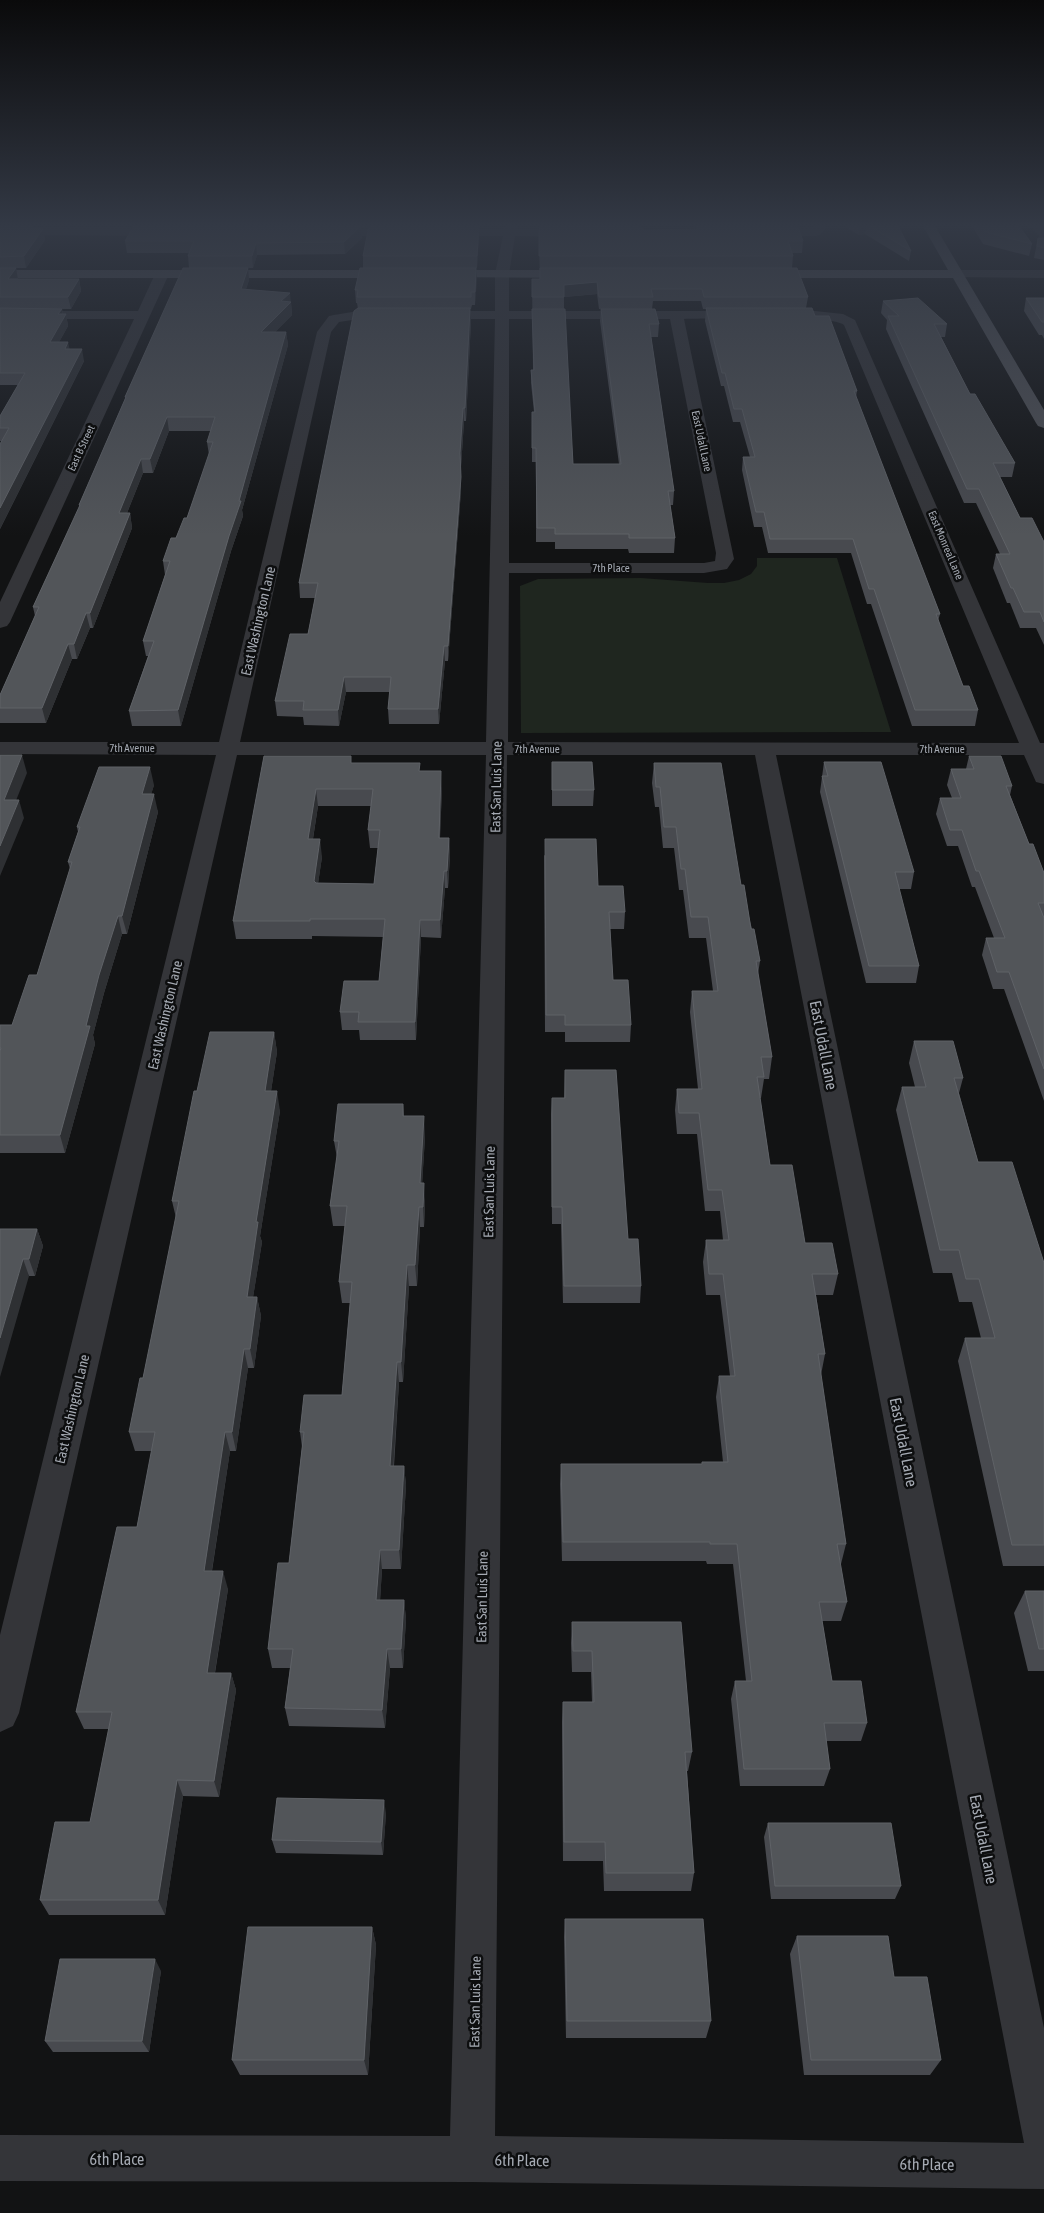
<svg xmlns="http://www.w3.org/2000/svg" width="1044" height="2213" font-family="'Asap Condensed',sans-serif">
	<rect width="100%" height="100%" fill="#121314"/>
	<path fill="#1f261f" d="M757,558H837L891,732L521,733L520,586L538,579L641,578L708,583H724L739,580L751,574L757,566Z"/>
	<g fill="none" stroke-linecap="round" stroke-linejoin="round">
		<path fill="#343539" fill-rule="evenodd" d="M505,226H517V229H576L582,233L576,237L515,236L509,274V311H815L843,314L855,320L1040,743H1044V784L1036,782L1024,755H776L1044,2028V2189L472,2182L0,2181V2135L450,2136L486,755H237L19,1713L13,1726L0,1732V1635L216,755L0,754V742H219L317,332L329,316C342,313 388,305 396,315L394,318L359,319L339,322L331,332L240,742H486L495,319H432L425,315L432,311H495V274L503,236H324L318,232L324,228L504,229ZM509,319H670L716,553L715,561L704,563H509ZM684,319C710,319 829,314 844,325L1019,743L508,742L509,573H704L727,569L734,559ZM507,755H755L1024,2143L495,2136Z
			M813,226H825L826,228L820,235L816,236L764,237L758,233L764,229L813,228Z
			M1030,226H1043L1044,238L1040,237Z
			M0,227L168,228L174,232L168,236L0,235Z
			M162,270L169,274L10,622L7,626L0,628V602L134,319H0V311H138L155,274Z
			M958,270H1044V278L953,277L951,274Z"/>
		<path fill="#505257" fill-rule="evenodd" d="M923,226H935L1044,410V428L1038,426L1036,423L953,278H762L755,274L762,270H948Z
			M0,270H396L403,274L396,278H0Z
			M439,270H576L583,274L576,278L434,277L432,274L434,271Z"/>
	</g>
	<path fill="#484a4f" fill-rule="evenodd" d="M0,226L43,229L45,240L26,268H16L18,279H79L81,291L71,309H62L63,314H66L68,326L59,342L69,349L84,361L0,529V444L2,441H0V416L18,385H0Z
		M134,226H480V227H479L477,268H476L475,305H472L471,309H470L471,321L466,421H464L461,467V491L448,661H445L439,724H389L388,709L390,692H346L339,726L304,725L303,717L277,716L275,701L308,634L315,598H300L299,583L358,309L357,303H356L355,290L363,268V256L369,227H361L362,238L345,254L257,255L253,268H248L249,280L246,289L291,302L292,315L275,332H286L288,345L242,510L243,516L231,551L181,726H132L129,711L148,656H146L143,641L165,575L163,561L187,518L209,455L207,442L211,431H169L153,473H143L127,513H130L132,528L93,628H90L77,659H72L46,723H0V695L35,616L33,607L79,508V505L125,399V397L189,268L188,256L189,253H127L125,241Z
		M540,226H640V227L644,230L697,229V227H694L693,226H792V227L803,241L802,253H792L793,256L792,268L808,297L806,308L815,316L857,391L856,397L940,614L938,621L963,686L978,710L975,726H912L871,604H867L851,553H768L762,527H754L742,470L743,457H750L740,422H733L724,386H721L705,321L706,309H703L701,301H653L652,309L659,324L658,337H651L674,491L673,505H670L675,538L674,553H629L628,549H555V542H536V462H532V412H534L531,383V370H533L532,279H540L539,243ZM597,294L599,309H601L600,321L619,464H573L564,309V297Z
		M847,226H898L911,251L909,261L865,234L859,235L849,229Z
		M972,226H1019L1032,244L1029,256L983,244Z
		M1038,238H1044V260L1034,258Z
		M1026,298H1044V339L1042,335H1039L1024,311Z
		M883,301L947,324L945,337H941L970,394L1015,463L1012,477H1000L1020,518L1044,542V645L1036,628H1020L1010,603H1007L993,568L996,554H1000L976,503H964L886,329L887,320L881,313Z
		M264,756L352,763L420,771L442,788L440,838H449L450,855L448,888H445L441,938L421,937L416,1040H360L359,1030H342L340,1012L379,981L383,937L312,936V939H236L233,921ZM318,806H371L368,830L370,848H378L374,884L318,883L322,857L313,839Z
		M969,756L1012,786L1010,795L1029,844L1044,873V1101L1004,989H993L982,955L986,938H994L975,887H972L958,846H947L936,814L940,798H952L947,785L951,769H966Z
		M552,762L594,790L593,806H552Z
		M824,762L914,872L911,889H899L919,966L916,983H866L820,792Z
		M654,763L741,885L760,961L758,974L772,1057L769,1079H764L761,1098H760L770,1165L805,1243L838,1274L833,1295H816L825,1354L821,1375L846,1544L841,1564H840L847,1602L841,1621H822L832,1681L867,1723L861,1741H826L830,1769L824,1786H740L731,1699L735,1681H746L733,1564H707L706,1561H562L560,1484L561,1464H702V1462H723L716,1397L719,1376H730L720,1295H706L703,1262L706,1240H723L720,1211H705L697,1134H677L675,1110L677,1089H698L690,1012L692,991H713L706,938H689L683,890H679L674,848H663L659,807H655L652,783Z
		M154,785L151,794L158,812L127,934H122L104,993L93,1035L95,1044L65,1153H0V1025H12L37,975L70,869L68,862L78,832L77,827Z
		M544,855L598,886L625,912L624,929H610L613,980L631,1025L630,1042H565V1032H545Z
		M274,1032L277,1052L271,1091L280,1111L260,1236L262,1242L253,1297H257L261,1316L254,1368H248L236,1451H230L212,1571L228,1589L215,1673H231L236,1690L219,1797L183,1796L165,1915H49L40,1900L90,1822L109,1729H84L76,1712L137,1527L152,1451H135L129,1432L143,1378L176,1218L172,1201L197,1091Z
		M914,1041L963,1078L959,1093L978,1162L1044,1263V1566H1003L958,1361L965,1338H981L972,1302H959L952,1273H933L896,1110L902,1087H915L909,1063Z
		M565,1070L628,1239L641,1286L640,1303H563L561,1224H552L551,1114L552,1098H564Z
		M403,1104L404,1116L425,1137L422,1183L425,1204L424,1227H420L417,1286H409L403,1382H399L394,1466H404L406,1485L401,1569H382L380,1600H404L406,1619L403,1668H390L385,1728L289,1726L285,1708L290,1668H272L268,1649L289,1563L302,1447L300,1432L342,1395L350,1303H342L339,1282L345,1226H333L330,1206L337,1158L334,1141Z
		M0,1229H37L43,1246L35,1276H29Z
		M1025,1591H1044V1671H1028L1014,1613Z
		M572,1622L692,1752L688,1771H687L694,1873L691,1891H604L603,1861H563L562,1722L563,1702H592L591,1672H572L571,1643Z
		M386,1813L383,1855L276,1853L272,1840Z
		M768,1823L901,1886L895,1899H771L764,1837Z
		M565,1919L711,2021L706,2038H566L564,1937Z
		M372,1927L376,1945L368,2075H240L232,2060Z
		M797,1936L941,2060L930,2075H804L790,1954Z
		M161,1971L149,2052H53L45,2041Z"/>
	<path fill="#2e3033" d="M361,226L362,238L345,254L344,242Z
		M479,226V238L477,268V256Z
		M860,226H866L865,234L859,235Z
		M43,229L45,240L26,268L24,256Z
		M256,243L257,255L253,268L252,256Z
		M16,268L18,280L8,279Z
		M248,268L249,280L242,301L241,289Z
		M476,268L477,280L475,305V292Z
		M79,279L81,291L71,309L68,297Z
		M597,282V294L564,297V285Z
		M290,293L292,315L262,345L261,332L281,301Z
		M470,308L471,321L466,421L465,408Z
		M62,309L63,318L66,314L68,326L52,355L50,342L58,314Z
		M286,332L288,345L242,510L243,516L231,551L181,726L178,710L239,501Z
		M68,342L71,355L65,349Z
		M82,349L84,361L0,529V508Z
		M463,408L464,421L461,467L460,453Z
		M167,417L169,431L153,473L150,459Z
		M141,459L143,473L121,528L119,513Z
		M461,477V491L448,661V646Z
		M130,513L132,528L93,628L90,613Z
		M86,613L90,628L77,659L74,644Z
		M68,644L72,659L46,723L42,708Z
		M444,646L445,661L439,724L438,709Z
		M344,677L346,692L339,726L338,710Z
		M22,755L27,773L9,818L4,800Z
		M150,767L154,785L146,812L142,794Z
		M441,771L442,788L439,855V838Z
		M316,789L318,806L310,857L308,839Z
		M154,794L158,812L127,934L122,916Z
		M19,800L24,818L0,876V846Z
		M449,838L450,855L448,888L447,871Z
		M320,839L322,857L316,898L314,881Z
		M444,871L445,888L441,938L440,920Z
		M118,916L122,934L104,993L93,1035L95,1044L65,1153L60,1135L86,1026L99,975Z
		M420,920L421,937L416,1040L415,1022Z
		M274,1032L277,1052L268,1111L265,1091Z
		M277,1091L280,1111L260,1236L262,1242L250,1316L247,1297L256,1222Z
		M424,1116L425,1137L421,1204L420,1183Z
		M424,1183L425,1204L424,1227L423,1207Z
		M419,1207L420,1227L417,1286L415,1265Z
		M37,1229L43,1246L35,1276L29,1259Z
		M23,1259L29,1276L0,1377V1338Z
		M407,1265L409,1286L403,1382L401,1362Z
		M257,1297L261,1316L254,1368L250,1349Z
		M244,1349L248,1368L236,1451L232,1432Z
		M397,1362L399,1382L392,1485L390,1466Z
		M225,1432L230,1451L209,1589L204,1571Z
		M404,1466L406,1485L401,1569L399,1550Z
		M380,1550L382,1569L379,1619L376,1600Z
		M223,1571L228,1589L212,1690L207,1673Z
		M404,1600L406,1619L403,1668L401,1649Z
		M387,1649L390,1668L385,1728L382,1710Z
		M231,1673L236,1690L219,1797L214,1781Z
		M177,1780L183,1796L165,1915L158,1900Z
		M384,1800L386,1813L383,1855L381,1842Z
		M372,1927L376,1945L368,2075L364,2060Z
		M155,1959L161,1971L149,2052L142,2041Z"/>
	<path fill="#525559" stroke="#5f6267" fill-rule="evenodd" d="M0,226H33L31,229H43L24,256L0,257Z
		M134,226H361L344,242L256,243L252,256H188L194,241H125Z
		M369,226H479L477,256H363Z
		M540,226L642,227L644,230L698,229L697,227H798L803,241H788L793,256H539V231Z
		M869,226H898L911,251Z
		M981,226H1019L1032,244L985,232Z
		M1038,238H1044V248L1037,246Z
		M0,268H16L8,279H79L68,297H0Z
		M183,268H248L241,289L290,293L281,301L291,302L261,332H286L239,501H241L229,536L178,710L129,711L154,641H143L170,561H163L171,538H176L184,518H187L213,442H207L215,417H167L150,459H141L119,513H130L90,613H86L74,644H68L42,708H0V695L39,607H33L80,505H79L126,397H125Z
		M360,268H476L475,292H471V297H357L358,290H355Z
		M540,268H797L808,297H704L702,289H651L653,297H599L597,282L564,285V297H532V279H540Z
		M918,298L947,324H934L970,394H975L1015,463H993L1020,518H1032L1044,542V622L1040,612H1024L1013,588H1011L996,554H1010L979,489H967L888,316H899L883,301Z
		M1026,298H1044V322H1042Z
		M0,308L62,309L58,314H66L50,342H68L65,349H82L0,508V444L9,428H0V416L25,373H0Z
		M358,308H470L465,408H463L460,453L461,477L448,646H444L438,709H388L391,677H344L338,710H303L304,701H275L290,634H308L318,583H299L354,311Z
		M706,308H812L815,316H829L857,391H854L940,614H936L963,686H969L978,710H915L874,589H869L853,539H770L764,512H756L743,457H755L742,409H734L725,373H722Z
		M532,309H565L573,464H621L601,309H655L659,324H649L674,491H668L675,538H629V534H555V528H537L536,448H532V412H535L531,370H534Z
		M0,755H22L4,800H19L0,846Z
		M264,756H351V763H420L419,771H441L439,838H449L447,871H444L440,920H420L415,1022H358L359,1012H340L344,981H379L385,919H310V921H233ZM316,789H373L368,830H380L374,884L316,883L314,881L320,839H308Z
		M969,756H1001L1012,786H1006L1029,844H1033L1044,873V903H1038L1044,918V1069L1009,972H997L986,938H1005L979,871H976L962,830H950L940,798H961L951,769H974Z
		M552,762H592L594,790H552Z
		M824,762H881L914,872H895L919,966H869L822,776H828Z
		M654,763H721L741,885H744L751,929H754L760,961H756L772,1057H761L764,1077H757L770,1165H792L805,1243H832L838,1274H812L825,1354H818L846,1544H837L847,1602H819L832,1681H861L867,1723H824L830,1769H744L735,1681H752L737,1544H710V1542H563L561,1464H702V1462H728L719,1376H735L723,1274H709L706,1240H729L722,1190H708L699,1113H679L677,1089H702L692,991H718L708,917H691L685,869H681L676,827H664L660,787H656Z
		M99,767H150L142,794H154L122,916H118L99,975L86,1026H90L60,1135H0V1051L1,1048H0V1025H12L29,975H37L72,862H68L80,827H77Z
		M545,839H596L598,886H623L625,912H609L613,980H628L631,1025H565V1015H546Z
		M210,1032H274L265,1091H277L256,1222H258L247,1297H257L250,1349H244L232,1432H225L204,1571H223L207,1673H231L214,1781L177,1780L158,1900H40L55,1822H90L112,1712H76L117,1527H137L155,1432H129L140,1378H143L179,1201H172L194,1091H197Z
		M914,1041H953L963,1078H954L978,1162H1012L1044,1263V1545H1012L965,1338H995L979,1279H966L959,1250H940L902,1087H926Z
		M565,1070H616L628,1239H638L641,1286H564L562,1207H552V1098H565Z
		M338,1104H403V1116H424L420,1183H424L423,1207H419L415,1265H407L401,1362H397L390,1466H404L399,1550H380L376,1600H404L401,1649H387L382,1710L285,1708L293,1649H268L278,1563H289L304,1432H300L304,1395H342L352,1282H339L347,1206H330L339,1141H334Z
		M0,1229H37L29,1259H23L0,1338Z
		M1025,1591H1044V1649H1039Z
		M572,1622H681L692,1752H685L694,1873H606L605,1842H564L563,1702H594L592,1651H573Z
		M277,1798L384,1800L381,1842L272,1840Z
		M768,1823H891L901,1886H775Z
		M565,1919H703L711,2021H567Z
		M248,1927H372L364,2060H232Z
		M797,1936H888L894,1977H927L941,2060H811Z
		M60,1959H155L142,2041H45Z"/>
	<linearGradient id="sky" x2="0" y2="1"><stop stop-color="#0a0a0b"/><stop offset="0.42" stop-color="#333945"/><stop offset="1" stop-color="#333945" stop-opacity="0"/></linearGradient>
	<rect width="1044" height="536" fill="url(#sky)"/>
	<g text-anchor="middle" stroke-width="5" stroke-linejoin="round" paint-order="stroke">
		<g font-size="11" fill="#a5aab3" stroke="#0d0e0f">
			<text transform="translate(702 441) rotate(78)" y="4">East Udall Lane</text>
			<text transform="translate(81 448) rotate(-65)" y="4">East B Street</text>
			<text transform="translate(946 545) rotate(67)" y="4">East Monreal Lane</text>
			<text x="611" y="572">7th Place</text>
			<text x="132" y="752">7th Avenue</text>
			<text x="537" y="753">7th Avenue</text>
			<text x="942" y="753">7th Avenue</text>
		</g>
		<g font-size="14" fill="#a5aab3" stroke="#0d0e0f">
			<text transform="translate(258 621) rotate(-77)" y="5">East Washington Lane</text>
			<text transform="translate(496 787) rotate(-89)" y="5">East San Luis Lane</text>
			<text transform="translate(165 1015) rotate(-77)" y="5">East Washington Lane</text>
			<text transform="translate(489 1192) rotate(-89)" y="5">East San Luis Lane</text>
			<text transform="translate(72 1409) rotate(-77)" y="5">East Washington Lane</text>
			<text transform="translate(482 1597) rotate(-89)" y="5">East San Luis Lane</text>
			<text transform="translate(475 2002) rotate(-89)" y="5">East San Luis Lane</text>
		</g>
		<g font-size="16" fill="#a5aab3" stroke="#0d0e0f">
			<text transform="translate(824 1045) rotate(79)" y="6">East Udall Lane</text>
			<text transform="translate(904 1442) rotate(79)" y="6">East Udall Lane</text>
			<text transform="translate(984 1839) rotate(79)" y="6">East Udall Lane</text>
			<text x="117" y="2165">6th Place</text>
			<text transform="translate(522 2160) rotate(1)" y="6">6th Place</text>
			<text transform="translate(927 2164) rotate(1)" y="6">6th Place</text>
		</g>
	</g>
</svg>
